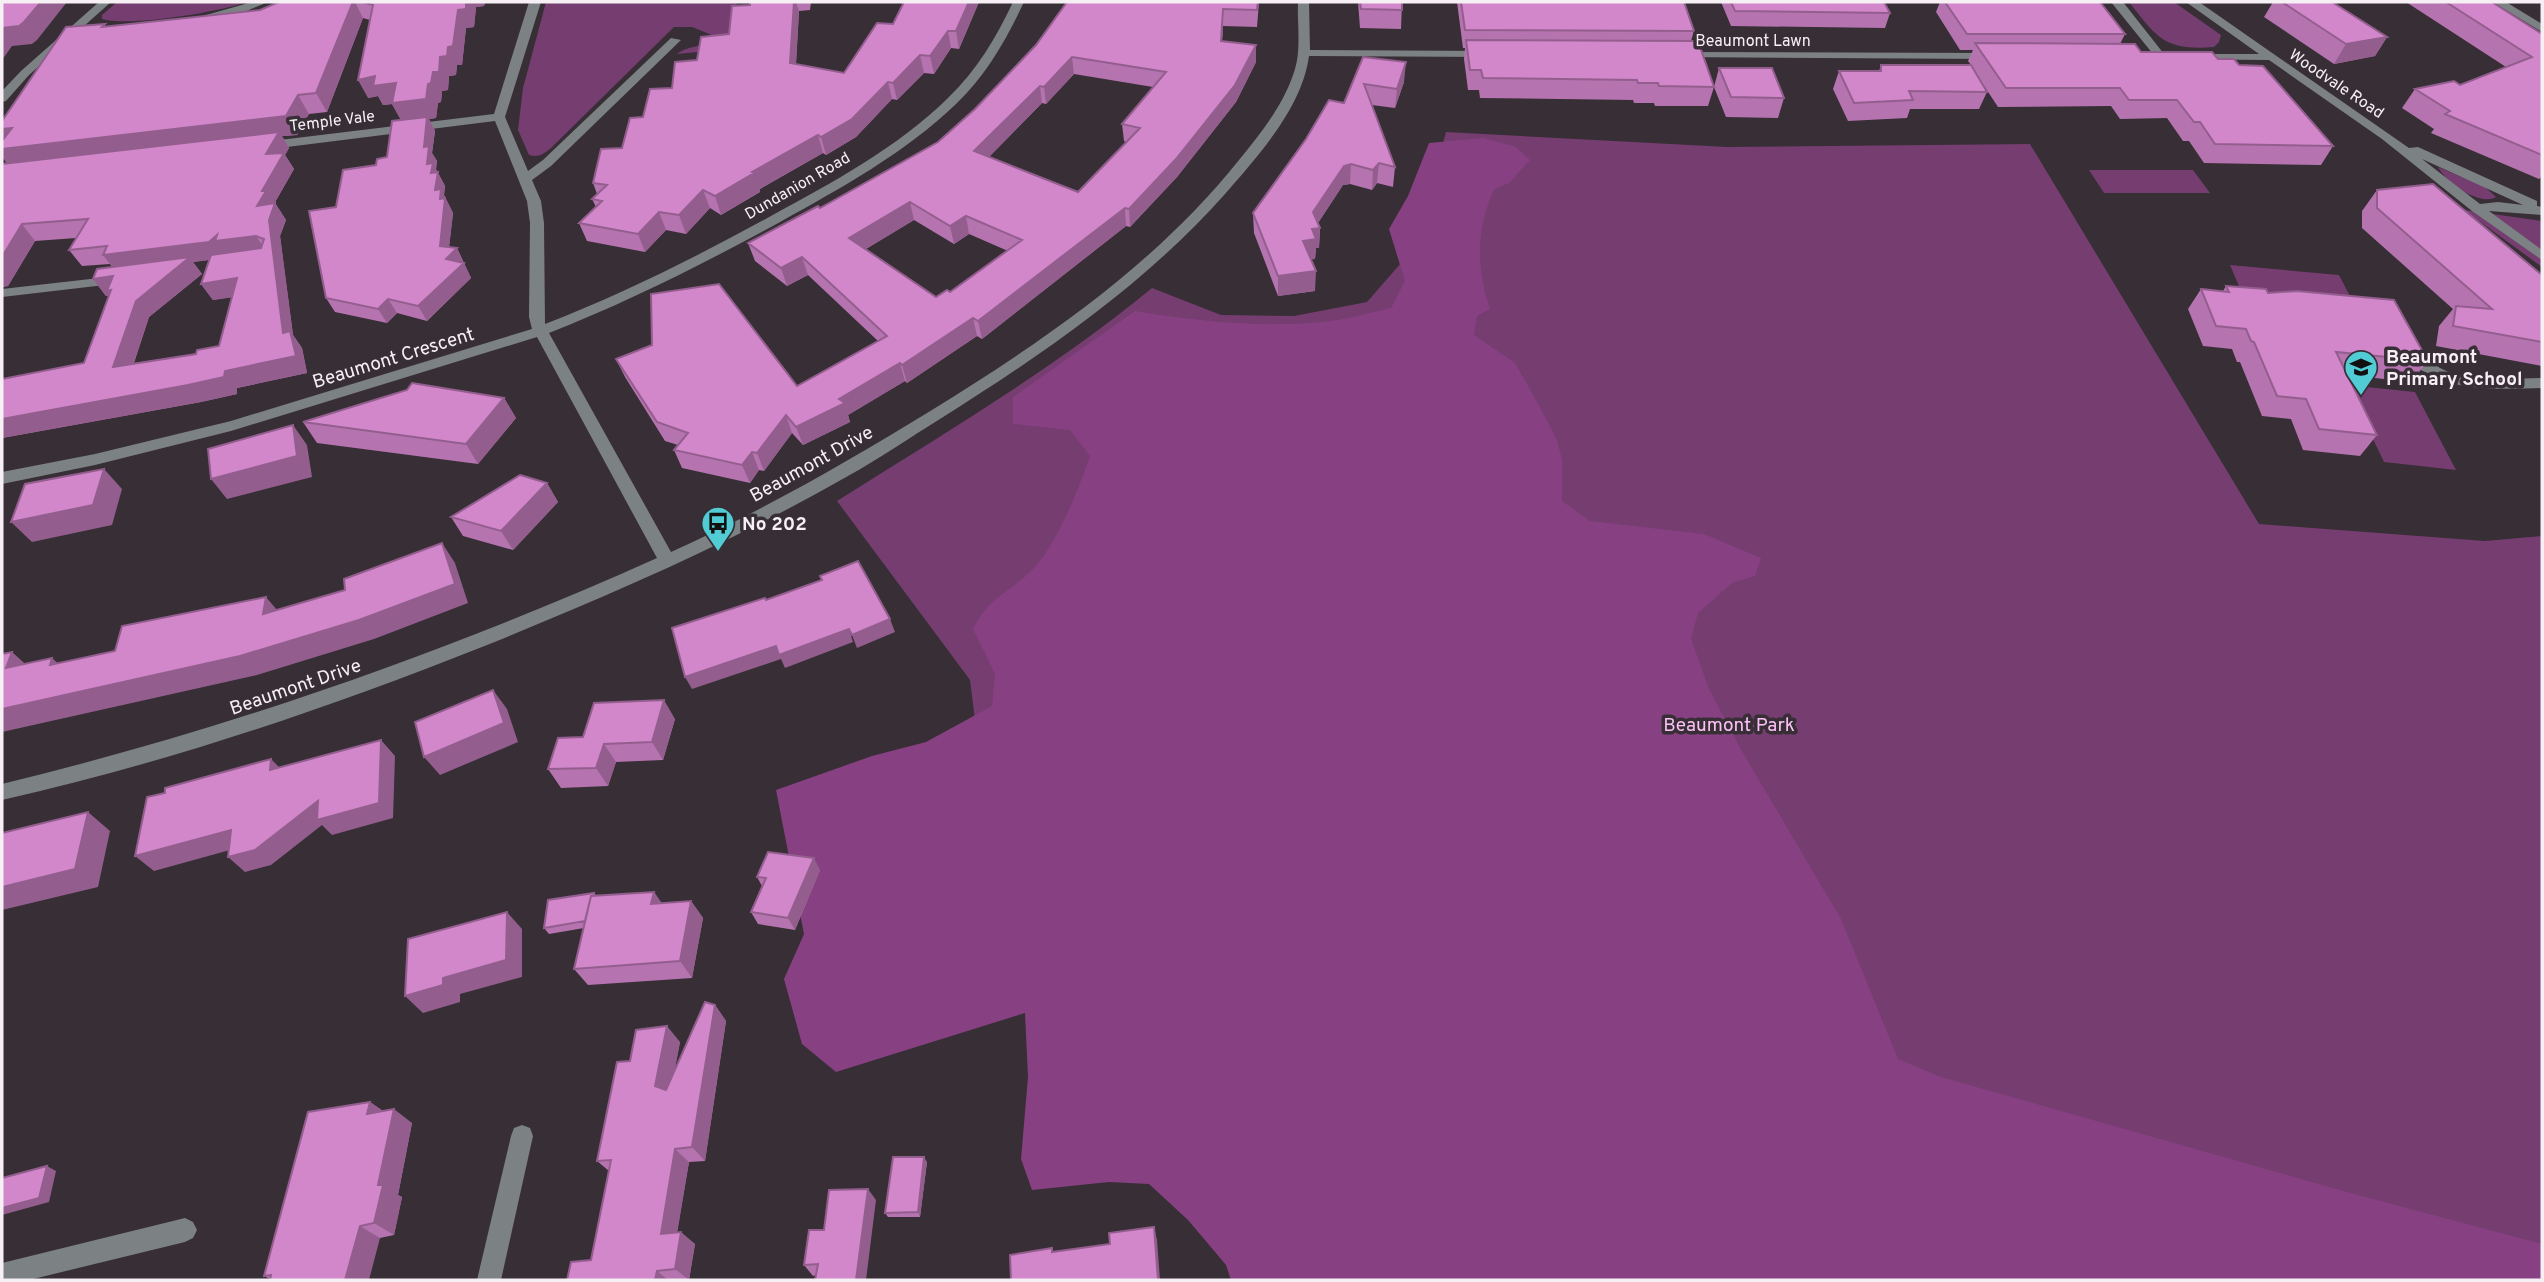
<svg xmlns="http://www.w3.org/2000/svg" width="2544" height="1282" font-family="Overpass,sans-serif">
	<rect width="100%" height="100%" fill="#372e36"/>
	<path fill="#753d70" d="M117,2H246C220,12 129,27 102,19V15Z
		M546,2H737L729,49L677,54C690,44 701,50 714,36L692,27H674L551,148C543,154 539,158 529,155L518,130L523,88Z
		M2129,2H2174L2221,35L2219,42L2214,47C2165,51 2157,38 2129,2Z
		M1446,132L1727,147L2030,144L2259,524L2485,541L2542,536V1280L1006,969L970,680L837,501C944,433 1054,369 1152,288L1221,315L1294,316L1367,302L1415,247Z
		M2438,167L2485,187L2496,197C2479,207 2445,181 2438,167Z
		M2089,170H2193L2210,193H2104Z
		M2464,210L2542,221V267Z
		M2230,265L2339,275L2353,302L2241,291Z
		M2347,385L2415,392L2456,470L2384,462Z"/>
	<path fill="#874182" d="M1484,138L1516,147L1530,160L1509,183L1494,189C1476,230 1476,267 1490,309L1477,316L1474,335L1515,363L1536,400L1557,440L1562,460V501L1590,521L1704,534L1761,558L1755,576L1732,583L1698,613L1691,639L1709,689L1743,753L1841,919L1898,1059L1941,1077L2354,1194L2542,1244V1280H1231L1226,1265L1188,1220L1149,1184L1109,1182L1032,1190L1021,1159L1028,1077L1025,1013L836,1072L802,1044L784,979L804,934L776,790L872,756L926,742L992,706L995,674L973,629C989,597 1006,595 1030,572C1055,549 1079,489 1090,456L1070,430L1013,424V397L1135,311C1196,321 1260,328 1322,322C1345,320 1368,313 1391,308L1405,281L1389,229L1408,196L1429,143Z"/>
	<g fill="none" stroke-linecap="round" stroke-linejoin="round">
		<path fill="#7c8283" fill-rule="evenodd" d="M99,2H111L29,75L6,101L2,102V91L21,71Z
			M252,2H268L244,12L205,20L199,17Z
			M529,2H541L505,117L528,171L543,160L671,38L681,40L551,166L532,180L541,201L544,223L545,324C623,294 698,256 771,216C833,182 897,148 948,98C977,70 996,38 1013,2H1024C1006,40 987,74 956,104C905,153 841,188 780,222C705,263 628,302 549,333L671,552C762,511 847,462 932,410C1045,340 1155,265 1239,160C1260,134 1282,107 1293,75C1302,52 1297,26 1298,2H1309L1310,50L1489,51L1495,54L1489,57L1309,56C1302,108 1258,156 1225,194C1143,286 1043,354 940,419C909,438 879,459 848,476C731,543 606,597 482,647C326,709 166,763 2,800V784C228,729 445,653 657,558L537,337L231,431L95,465L2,484V472L95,454L231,421L532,329L529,317L530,223L527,201L495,121L263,150L257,146L263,142L494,114Z
			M2111,2H2123L2164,54H2259L2186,2H2199L2409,148L2418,147L2537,201V206L2542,207V215L2489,211L2542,250V260L2472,211L2382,139L2269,60L2157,59ZM2422,159L2523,205L2498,202L2480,204Z
			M2493,2H2506L2542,24V32Z
			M1681,52L1993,53L1999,56L1993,59L1677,57L1675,55Z
			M117,276L122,277V283L2,297V289Z
			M2408,346C2421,350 2431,364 2444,370C2474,383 2510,378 2542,378V388C2494,389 2433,394 2401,351Z
			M522,1125L530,1128L533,1136L501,1280H477L511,1136L514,1128Z
			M185,1218L193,1222L197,1230L193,1238L185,1242L29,1280H2V1263Z"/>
	</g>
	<path fill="#b574af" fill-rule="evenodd" d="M279,2H485L484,6L476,7L474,27L466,28L462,65H457L456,75L449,76L448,90L442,91L441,102L438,103L436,118L429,119L435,131L432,153L437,161L436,169L445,186L444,195L453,213L449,247L457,248L471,278L427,321L397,313L387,323L335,312L326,298L336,207L376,165L387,157L401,120L392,104L383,105L378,96L368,98L370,20L363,18L327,112L309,114L297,135L282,136L289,148L285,155L294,169L274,204L275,203L286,220L280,236L293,335L302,348L307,373L237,388V394L201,402L2,438V379L84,363L110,295L106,296L93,279L113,267L110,264L82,266L69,250L76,238L35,241L8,286L2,287V164L7,163L2,157V141L106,27L260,10ZM209,260L201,284L213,300L232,297L219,346L196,354L134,363L149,317L202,274L193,262Z
		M750,2H811L810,10L799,11L796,64L844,73L893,24L979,2L959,49L951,48L934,74L924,73L897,100L892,99L856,137L826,155L823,153L760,189V192L721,215L710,208L686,234L666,230L645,252L587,241L579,223L596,207L592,199L597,194L593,183L622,148L643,117L697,60L729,34L750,5Z
		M1067,2H1259L1257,27L1223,26L1222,41L1256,45V62L1236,102L1177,177L1130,227L1126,226L982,339L977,336L907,383L905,381L848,415L850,422L803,445L792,433L764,471L759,470L750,483L682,468L674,450L678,445L665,441L625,377L616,359L797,386L878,341L808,275L787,286L755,261L748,243L820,208L938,142L975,109L1036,45ZM1074,74L1153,87L1122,124L1124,141L1126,142L1078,192L989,157L1042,103L1046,104ZM914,220L954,244L969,234L1008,251L950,292L936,297L866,249Z
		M1358,2H1402L1401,29L1360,28Z
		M1457,2H1684L1694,31L1691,41L1714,87L1708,106H1655L1654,103H1634L1633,100L1480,98L1479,90H1468L1464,59L1465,48H1463Z
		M1721,2H1884L1890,13L1885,28L1731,26Z
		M1940,2H2100L2125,34L2120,44L2141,52L2218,59L2239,65L2333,146L2321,165L2204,163L2189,141H2183L2167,118L2120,119L2111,106L1998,107L1971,66L1987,92L1979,109H1910L1907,118L1848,121L1833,89L1839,71H1879L1881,65H1971L1968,61L1973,50H1960L1936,12Z
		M2273,2H2332L2387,37L2375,56L2334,64L2264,17Z
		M2406,2H2492L2542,34V176L2539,179L2431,133L2434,129L2402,108L2415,89L2460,85L2506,67Z
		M1363,57L1404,82L1395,108L1372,105L1395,167L1393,187L1377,183L1372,190L1350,184L1343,185L1318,223L1320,228L1319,248H1316L1315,259H1311L1315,291L1278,296L1254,233L1253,213L1344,103Z
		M1719,68L1784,98L1778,118L1726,117L1714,87Z
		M2377,190L2542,275V366L2436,346L2439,326L2453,309L2362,228V211Z
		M2226,286L2268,293L2428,361L2411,382L2348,375L2377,435L2360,456L2303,450L2291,419L2262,416L2240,362H2237L2232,349L2203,346L2188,309L2201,289L2223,291Z
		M504,398L516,418L478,464L317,443L303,422Z
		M547,483L558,502L513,550L463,536L451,517Z
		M675,719L663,760L616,762L608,786L561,788L548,769L583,737Z
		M820,870L795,930L758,924L751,912L762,886L757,877Z
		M654,892L661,903L691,901L703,918L692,978L588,985L574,969L584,928L549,934L544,928L594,893L597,896Z
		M715,1005L726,1021L705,1161L689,1162L677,1232L695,1244L689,1280H567L591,1260L609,1171L597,1161L630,1061L680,1042L674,1072Z
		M370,1102L383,1111L412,1123L398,1195L402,1197L394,1235L380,1238L270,1279L264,1276Z
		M927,1162L920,1217H888L885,1213Z
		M876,1200L816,1275L813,1276L804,1265L824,1230Z"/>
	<path fill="#935e8e" d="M41,2H67L37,40L32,44L12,46L2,60V28Z
		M353,2H355L363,18L327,112L316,93Z
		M466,2H485L484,6L476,7L474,27L466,28L462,65H457L456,75L449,76L448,90L442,91L441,102L438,103L436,118L429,119L435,131L432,153L437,161L436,169L445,186L444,195L453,213L448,257L457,248L471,278L427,321L418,306L440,246L402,122L392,104L383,105L378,96L368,98L358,80L375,76L396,83L428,84L440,57L448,47L458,10Z
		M794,2H796L799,11L795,80L790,63Z
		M969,2H979L959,49L956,31Z
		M1223,9V26L1221,58V41Z
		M948,31L951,48L934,74L930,56Z
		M2387,37L2375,56L2334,64L2346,44Z
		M1256,45V62L1236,102L1177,177L1130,227L1129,209Z
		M920,55L924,73L897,100L893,83Z
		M1072,57L1074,74L1046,104L1044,87Z
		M1406,62L1404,82L1395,108L1397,89Z
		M888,82L892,99L856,137L826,155L821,137Z
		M1040,86L1042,103L977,169L974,151Z
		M298,95L309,114L297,135L282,136L289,148L285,155L294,169L274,204L275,203L286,220L280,236L293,335L302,348L307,373L237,388V394L201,402L2,438V419L225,371L283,333L269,220L11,168L2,157V149L10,148L2,138V129Z
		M818,135L823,153L760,189V192L721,215L715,196L752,172Z
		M1379,163L1377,183L1372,190L1373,170Z
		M1351,164L1350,184L1343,185L1314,229L1320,228L1319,248H1316L1315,259L1303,261V241L1313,212L1344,166Z
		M703,190L710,208L686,234L679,215Z
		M910,202L914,220L854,256L849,238Z
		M1125,208L1126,226L982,339L978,321Z
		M659,212L666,230L645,252L638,234Z
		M966,216L969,234L954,244L950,226Z
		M22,224L35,241L8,286L2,287V257Z
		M217,235L256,236L267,252L193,262L202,274L149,317L127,383L113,367L116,272L103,255Z
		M802,257L808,275L787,286L781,268Z
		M1316,271L1315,291L1278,296V276Z
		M113,276L111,295L106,296L93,279Z
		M237,278L249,295L213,300L201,284Z
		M388,299L397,313L387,323L378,309Z
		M973,318L977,336L907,383L902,365Z
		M900,363L905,381L848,415L850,422L803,445L796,427L839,399Z
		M504,398L516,418L478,464L466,444Z
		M786,415L792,433L764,471L757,453Z
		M293,425L307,445L312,477L227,499L211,479Z
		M752,452L759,470L750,483L742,465Z
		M104,469L122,489L112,525L32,542L11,522Z
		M547,483L558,502L513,550L501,531Z
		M442,543L455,563L468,603L374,639L257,675L2,732V709L240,656Z
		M266,597L283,617L263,614Z
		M890,619L895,632L857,648L852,635Z
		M849,629L853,642L785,668L781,659L692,689L685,677L776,646Z
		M12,652L33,671L6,668Z
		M52,658L73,677L50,665Z
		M493,690L507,709L518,742L440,775L424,757Z
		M664,700L675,719L663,760L652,742Z
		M381,740L395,756L393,818L332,835L322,825L271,865L245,872L228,857Z
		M604,744L616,762L608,786L596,768Z
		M271,759L287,775L270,770Z
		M88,812L110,831L98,887L2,910V887Z
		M231,830L248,845L154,871L135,856Z
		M814,858L820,870L795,930L788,918Z
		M654,892L666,909L651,904Z
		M691,901L703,918L692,978L680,961Z
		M507,912L522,929V977L460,994V1002L423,1013L405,996L443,978Z
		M715,1005L726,1021L705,1161L692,1147Z
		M667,1026L680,1042L669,1101L655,1086Z
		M370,1102L389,1116L367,1114Z
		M394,1109L412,1123L398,1195L402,1197L394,1235L374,1223L378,1185Z
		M675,1149L689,1162L675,1246L661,1234Z
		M924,1157L927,1162L920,1217L918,1212Z
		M47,1166L56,1171L49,1202L2,1215V1208Z
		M868,1189L876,1200L866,1280H856Z
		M360,1226L380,1238L369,1280H345Z
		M1154,1227L1157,1240L1160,1280H1158Z
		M681,1232L695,1244L689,1280L675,1269Z
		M657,1271L668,1280H655Z"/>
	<path fill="#d287cb" stroke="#935e8e" stroke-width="2" fill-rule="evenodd" d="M2,2H41L24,22L19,26L2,28Z
		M279,2H353L316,93L298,95L286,116L2,149V141L12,128L2,129V121L66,27L105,24L102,27L260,10Z
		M362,2H466V9L458,10L453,46L448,47L447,56L440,57L439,72H433L431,83L428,84L426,99L392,103L396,83L373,86L375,76L358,80L373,5Z
		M750,2H794L790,63L844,73L877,23L893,24L904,2H969L956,31H948L930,56L920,55L893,83L888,82L852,119L821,137L818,135L752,172L754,173L715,196L703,190L679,215L659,212L638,234L579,223L602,201L592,199L607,185L593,183L601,149L622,148L630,118L643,117L650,89L672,88L675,62L697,60L701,37L729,34L732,6L750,5Z
		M1067,2H1258L1257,10L1223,9L1221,41L1256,45L1235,85L1176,159L1129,209L1125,208L978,321L973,318L902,365L900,363L839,399L845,403L796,427L786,415L757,453L752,452L742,465L674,450L688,433L657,422L616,359L652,345L651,294L719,284L797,386L887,336L802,257L781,268L748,243L818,206L820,208L938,142L975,109L1036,45ZM1072,57L1166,72L1122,124L1140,128L1078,192L974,151L1040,86L1044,87ZM910,202L950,226L966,216L1022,240L950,292L947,290L936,297L849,238Z
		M1360,2H1402V10L1361,9Z
		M1461,2H1684L1694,31L1465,30Z
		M1731,2H1884L1890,13L1735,11Z
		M1945,2H2100L2125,34H1967Z
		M2282,2H2332L2387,37L2346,44Z
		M2446,2H2492L2542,34V155L2445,114L2450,111L2415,89L2454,81L2460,85L2532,57Z
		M1466,40L1698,41L1714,87L1659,86L1658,83H1638L1637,80L1483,78L1481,70H1470Z
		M1975,43L2135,44L2141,52H2212L2218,59H2234L2239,65L2263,66L2333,146L2215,144L2200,122H2194L2177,100H2129L2120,88H2006Z
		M1363,57L1406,62L1397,89L1364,84L1395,167L1379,163L1373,170L1351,164L1344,166L1313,212L1320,228L1312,229L1316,239L1303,241L1316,271L1278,276L1253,213L1306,139L1329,100L1344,103Z
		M1881,65H1971L1987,92L1909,91L1913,100L1854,103L1839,71H1881Z
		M1719,68H1772L1784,98L1731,97Z
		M427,117L424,147L429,146L427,164L433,163L431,173L438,172L435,190L441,189L440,199L445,198L440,246L457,248L446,259L464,263L418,306L388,299L378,309L326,298L309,211L336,207L343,170L376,165L377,159L387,157L392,121Z
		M279,132L266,154L284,153L262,191H266L257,206L275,203L269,220L283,333L290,331L296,356L225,371L224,377L188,385L2,419V379L84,363L111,290L107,291L113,276L93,279L97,269L190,257L136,301L113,367L196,354L197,350L219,346L237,278L201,284L211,255L261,248L264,239L256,236L215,241L217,235L209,242L103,255L107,246L69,250L88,219L22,224L2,257V164Z
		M2433,184L2542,275V342L2453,326L2456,306L2492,309L2377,208V190Z
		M2226,286L2266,289L2268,293L2297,291L2394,300L2428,361L2336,352L2377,435L2319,429L2306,399L2277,396L2254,342L2251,341L2246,329L2216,326L2201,289L2229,292Z
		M412,383L504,398L466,444L303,422L407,390Z
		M293,425L297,456L211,479L208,449Z
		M104,469L93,505L11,522L25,484Z
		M520,475L547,483L501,531L451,517Z
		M442,543L455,584L359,620L240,656L2,709V654L12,652L6,668L52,658L50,665L115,651L122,626L266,597L263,614L345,590L344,579Z
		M858,561L890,619L852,635L849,629L779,655L776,646L685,677L672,628L765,598L766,600L822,580L820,576Z
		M493,690L504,723L424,757L415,722Z
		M664,700L652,742L604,744L596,768L548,769L558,738L583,737L594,703Z
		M381,740L379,803L317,820L318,801L255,850L228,857L231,830L135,856L147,797L165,793V788L271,759L270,770Z
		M88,812L75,869L2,887V833Z
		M768,852L814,858L788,918L751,912L766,878L757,877Z
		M654,892L651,904L691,901L680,961L574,969L591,896Z
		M594,893V896H591L585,921L544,928L548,900Z
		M507,912L506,960L443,978V985L405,996L408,939Z
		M705,1002L715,1005L692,1147L675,1149L661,1234L681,1232L675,1269L657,1271L655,1280H567L571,1262L591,1260L611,1160L597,1161L617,1062L630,1061L636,1030L667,1026L655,1086L666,1090Z
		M370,1102L367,1114L394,1109L378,1185H383L374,1223L360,1226L345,1280H270L271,1275L264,1276L308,1112Z
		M893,1157H924L918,1212L885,1213Z
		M47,1166L39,1198L2,1208V1178Z
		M868,1189L856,1280H815L818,1264L804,1265L809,1230H824L829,1190Z
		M1154,1227L1158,1280H1011L1010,1255L1052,1248V1252L1110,1244L1109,1233Z"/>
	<defs>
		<symbol id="school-pin" viewBox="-11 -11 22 30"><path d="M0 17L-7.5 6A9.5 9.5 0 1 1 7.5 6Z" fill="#51ccd5" stroke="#372e36"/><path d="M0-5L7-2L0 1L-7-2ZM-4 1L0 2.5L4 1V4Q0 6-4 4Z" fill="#111"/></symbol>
		<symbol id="bus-pin" viewBox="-11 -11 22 30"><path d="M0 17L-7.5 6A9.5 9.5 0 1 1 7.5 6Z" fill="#51ccd5" stroke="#372e36"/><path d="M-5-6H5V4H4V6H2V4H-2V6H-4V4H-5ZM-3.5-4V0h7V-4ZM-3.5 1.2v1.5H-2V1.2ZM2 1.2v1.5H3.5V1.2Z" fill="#111"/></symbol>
	</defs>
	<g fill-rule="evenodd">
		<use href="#school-pin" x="2342" y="348" width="38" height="52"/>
		<use href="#bus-pin" x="699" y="504" width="38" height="52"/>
	</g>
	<g text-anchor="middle" stroke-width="7" stroke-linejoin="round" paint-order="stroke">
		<g font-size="16" fill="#f6f0f5" stroke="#372e36">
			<text x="1753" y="46">Beaumont Lawn</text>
			<text transform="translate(2337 83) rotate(34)" y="6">Woodvale Road</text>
			<text transform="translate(332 120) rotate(-7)" y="6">Temple Vale</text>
			<text transform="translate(797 185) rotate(-30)" y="6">Dundanion Road</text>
		</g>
		<g font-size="19" font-weight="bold" fill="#f6f0f5" stroke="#372e36" text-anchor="start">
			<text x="2386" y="363">Beaumont<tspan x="2386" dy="22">Primary School</tspan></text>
			<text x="742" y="530">No 202</text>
		</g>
		<g font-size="19" fill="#f6f0f5" stroke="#372e36">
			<text transform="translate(393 357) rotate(-17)" y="7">Beaumont Crescent</text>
			<text transform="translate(811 463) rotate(-29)" y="7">Beaumont Drive</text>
			<text transform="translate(295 686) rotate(-19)" y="7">Beaumont Drive</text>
		</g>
		<g font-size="19" fill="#fbc1f5" stroke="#372e36">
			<text x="1729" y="731">Beaumont Park</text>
		</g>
	</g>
	<rect width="2544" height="1282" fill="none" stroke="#f6f0f5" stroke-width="7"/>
</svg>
